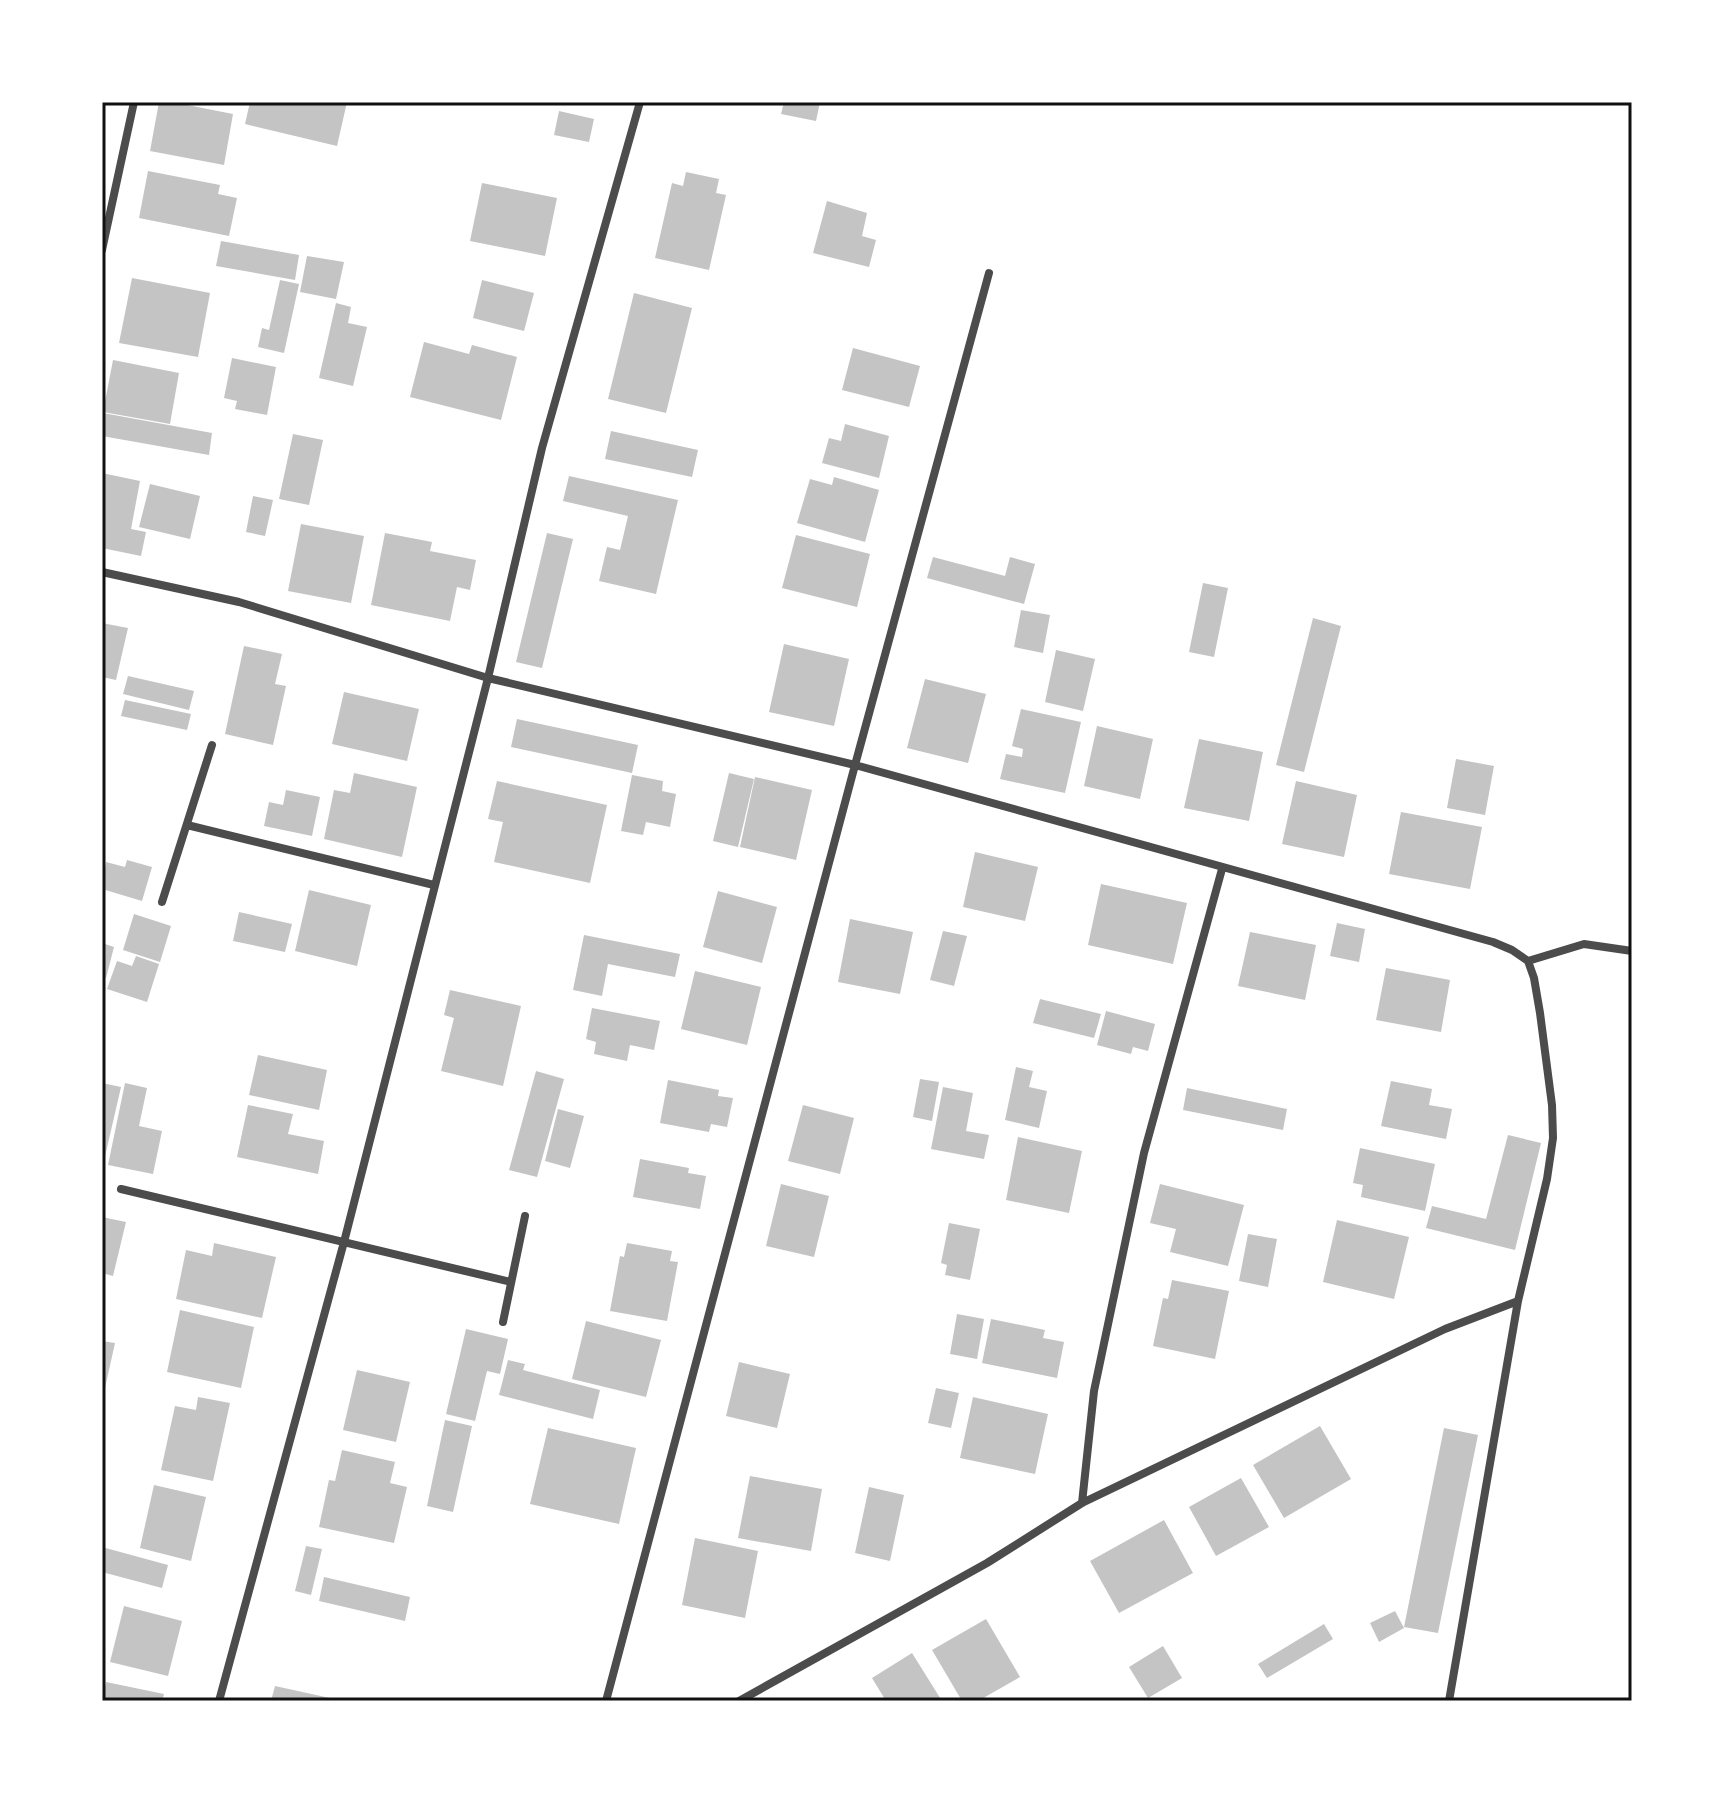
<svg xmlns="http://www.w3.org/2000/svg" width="1734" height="1803" font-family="'Nunito Sans',sans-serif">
	<rect width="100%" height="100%" fill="#fff"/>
	<path fill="#c4c4c4" d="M159,102H172L233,114L224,165L150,151Z
		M250,102H347L337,146L245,124Z
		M784,102H820L816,121L781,114Z
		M559,111L594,119L589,142L554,135Z
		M148,171L220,185L218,194L237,198L229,236L139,218Z
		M686,172L719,179L716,193L726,195L709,270L655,258L672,183L683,186Z
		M482,183L557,198L545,256L470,241Z
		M827,201L867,213L862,236L876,240L869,267L813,253Z
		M221,241L299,255L295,280L216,266Z
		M307,256L344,262L336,299L300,292Z
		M132,278L210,293L198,357L119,343Z
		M280,280L299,284L284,353L258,347L262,328L269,330Z
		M482,280L534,293L524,331L473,318Z
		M634,293L692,308L666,413L608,399Z
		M336,303L351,307L348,323L367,327L353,386L319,378Z
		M424,342L469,354L472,345L517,357L501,420L410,397Z
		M853,348L920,366L909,407L842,390Z
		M232,358L276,367L267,415L235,409L237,401L224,398Z
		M113,360L179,373L170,424L103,412Z
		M103,413L212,433L209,455L102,436Z
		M845,424L889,436L879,478L822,463L829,438L841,441Z
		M611,431L698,450L692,477L605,459Z
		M293,434L323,440L309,505L279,499Z
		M102,473L140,481L131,529L146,532L141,556L102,548Z
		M569,476L678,500L656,594L599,581L607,547L620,550L628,516L563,501Z
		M834,477L879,490L865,542L797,523L810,479L832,485Z
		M150,484L200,496L190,539L139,527Z
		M253,496L273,500L265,536L246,532Z
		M301,524L364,536L351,603L288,591Z
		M385,533L432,542L430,551L476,560L470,590L457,587L450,621L371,605Z
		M547,533L573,539L542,668L516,662Z
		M796,535L870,554L857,607L782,588Z
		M933,557L1005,576L1010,557L1035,564L1024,604L927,578Z
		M1203,583L1228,588L1214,657L1189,652Z
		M1021,610L1050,615L1043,653L1014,647Z
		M1313,618L1341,626L1304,772L1276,765Z
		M102,623L128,628L116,680L102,677Z
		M784,644L849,659L834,726L769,712Z
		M244,646L282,654L275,684L286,686L273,745L225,734Z
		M1056,650L1095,659L1083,711L1045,702Z
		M128,676L194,691L189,710L123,694Z
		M925,679L986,694L968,763L907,748Z
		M344,692L419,709L407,761L332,744Z
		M125,700L191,714L187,730L121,716Z
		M1021,709L1081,722L1065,793L1000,779L1006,754L1022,757L1023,749L1012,746Z
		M517,719L638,745L632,773L511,747Z
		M1097,726L1153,739L1140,799L1084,786Z
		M1199,739L1263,752L1249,821L1184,808Z
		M1456,759L1494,766L1485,815L1447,808Z
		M354,773L417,787L402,857L324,839L334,790L350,793Z
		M729,773L754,779L738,847L713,841Z
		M632,775L663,781L662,791L676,794L670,827L646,822L643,835L621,831Z
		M755,777L812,790L796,860L740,847Z
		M497,781L607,805L590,883L494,862L503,822L488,819Z
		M1296,781L1357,795L1344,857L1282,844Z
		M286,790L320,797L312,836L264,826L269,802L283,805Z
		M1401,812L1482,827L1470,889L1389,874Z
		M975,852L1038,867L1025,921L963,907Z
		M127,860L152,867L142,901L102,889L106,862L125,867Z
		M1101,884L1187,903L1173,964L1088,945Z
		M309,890L371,905L357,966L295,951Z
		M718,891L777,907L762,963L703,947Z
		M239,912L292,924L285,952L233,941Z
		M134,914L171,926L160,962L123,950Z
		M850,919L913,932L900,994L838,982Z
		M1337,923L1365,929L1359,962L1330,956Z
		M943,931L967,936L954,986L930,980Z
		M1250,932L1316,945L1305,1000L1238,986Z
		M584,935L680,954L675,977L608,964L602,996L573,990Z
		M102,943L114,947L106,978L102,977Z
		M136,956L159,964L147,1002L107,989L117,961L132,966Z
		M1386,968L1450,980L1441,1032L1376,1020Z
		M695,971L761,987L747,1045L681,1029Z
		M450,990L521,1006L503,1086L441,1071L454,1018L444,1015Z
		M1040,999L1101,1014L1094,1038L1033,1023Z
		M592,1008L660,1021L654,1050L630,1045L627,1061L594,1054L596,1042L586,1039Z
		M1106,1011L1155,1024L1148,1051L1133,1047L1131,1054L1097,1045Z
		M258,1055L327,1070L319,1110L249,1095Z
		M1016,1067L1033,1071L1029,1087L1047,1091L1039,1128L1005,1120Z
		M536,1071L564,1079L537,1177L509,1170Z
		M920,1079L939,1082L932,1121L913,1117Z
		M668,1080L719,1090L718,1096L733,1098L727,1127L711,1124L709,1132L660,1123Z
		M1391,1081L1432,1089L1429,1105L1452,1109L1446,1139L1381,1126Z
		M102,1083L121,1087L103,1165H102Z
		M125,1083L147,1088L139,1126L162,1131L153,1174L108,1165Z
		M943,1087L973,1093L966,1131L989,1135L984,1159L931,1149Z
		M1187,1088L1287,1109L1283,1130L1183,1110Z
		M248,1105L293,1114L288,1134L324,1141L318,1174L237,1157Z
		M803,1105L854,1118L840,1174L788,1161Z
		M558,1109L584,1116L570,1168L545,1161Z
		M1508,1135L1541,1143L1515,1250L1426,1228L1432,1206L1486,1219Z
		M1018,1137L1082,1151L1069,1213L1006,1200Z
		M1360,1148L1435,1164L1425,1211L1361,1197L1363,1185L1353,1183Z
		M640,1159L689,1168L688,1173L706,1176L700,1209L633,1197Z
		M781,1184L829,1196L814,1257L766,1246Z
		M1160,1184L1244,1205L1228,1266L1170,1252L1176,1229L1150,1223Z
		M102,1217L126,1222L113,1276L102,1273Z
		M1337,1220L1409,1237L1394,1299L1323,1282Z
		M949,1223L980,1229L970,1280L945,1275L947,1265L941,1263Z
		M1248,1234L1277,1239L1268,1287L1239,1281Z
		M214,1243L276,1257L262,1318L176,1299L186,1250L212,1256Z
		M627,1243L672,1251L670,1261L678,1262L667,1321L610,1311L620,1256L624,1257Z
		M1172,1280L1229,1291L1215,1359L1153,1346L1163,1298L1168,1299Z
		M180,1310L254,1327L241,1388L167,1372Z
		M957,1314L984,1319L977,1359L950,1354Z
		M991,1319L1045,1330L1043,1338L1064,1342L1057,1378L982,1363Z
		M586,1321L661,1340L646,1397L572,1379Z
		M466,1329L508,1339L500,1374L487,1371L475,1421L446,1414Z
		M102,1341L115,1343L105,1388L102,1387Z
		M508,1360L525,1364L523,1370L600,1390L593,1419L499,1395Z
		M739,1362L790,1374L777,1428L726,1416Z
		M357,1370L410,1382L396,1442L343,1430Z
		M936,1388L959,1393L951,1428L928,1423Z
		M198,1397L230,1403L213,1481L161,1470L175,1406L196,1410Z
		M973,1397L1048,1414L1035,1474L960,1458Z
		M445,1420L472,1426L453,1512L427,1506Z
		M1320,1426L1351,1479L1284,1518L1253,1465Z
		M548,1428L636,1448L619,1524L530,1504Z
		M1444,1428L1478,1435L1438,1633L1404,1627Z
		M342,1450L395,1462L390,1483L407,1487L394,1543L319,1527L329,1480L335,1481Z
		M750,1476L822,1489L811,1551L738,1538Z
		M1241,1478L1269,1527L1216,1556L1189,1507Z
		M154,1485L206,1497L191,1561L140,1548Z
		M869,1487L904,1495L890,1561L855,1553Z
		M1164,1520L1193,1573L1119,1613L1090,1561Z
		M695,1538L758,1551L745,1618L682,1605Z
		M306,1546L322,1549L311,1595L295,1591Z
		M102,1547L168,1565L162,1588L102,1572Z
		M324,1577L410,1597L405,1621L319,1601Z
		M124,1606L182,1621L168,1676L110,1662Z
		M1395,1611L1404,1628L1379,1642L1370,1623Z
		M986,1619L1020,1677L978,1701H962L932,1650Z
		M1324,1624L1333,1639L1267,1678L1258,1664Z
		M1163,1646L1182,1678L1148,1698L1129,1667Z
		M912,1653L942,1701H886L872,1678Z
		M106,1682L164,1694L162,1701H102Z
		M275,1686L339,1700V1701H271Z"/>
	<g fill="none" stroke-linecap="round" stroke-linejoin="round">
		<path stroke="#4c4c4c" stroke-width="8" d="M102,250L134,102
			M102,572L239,602L488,678L855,765L1493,942L1512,950L1528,961
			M187,825L434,885
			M162,902L212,745
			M1528,961L1584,944L1632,951
			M121,1189L511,1282
			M503,1322L525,1216
			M1082,1503L1094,1391L1144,1153L1222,869
			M219,1701L344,1242L488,678L542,448L640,102
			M606,1701L855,765L989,273
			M739,1701L987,1563L1082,1503L1445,1329L1518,1301
			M1449,1701L1518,1301L1547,1179L1553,1138L1552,1105L1540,1013L1534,978L1528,961"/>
	</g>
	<rect width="1734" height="1803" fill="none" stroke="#ffffff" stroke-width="208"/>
	<rect x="104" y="104" width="1526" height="1595" fill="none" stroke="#111" stroke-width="3"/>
</svg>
